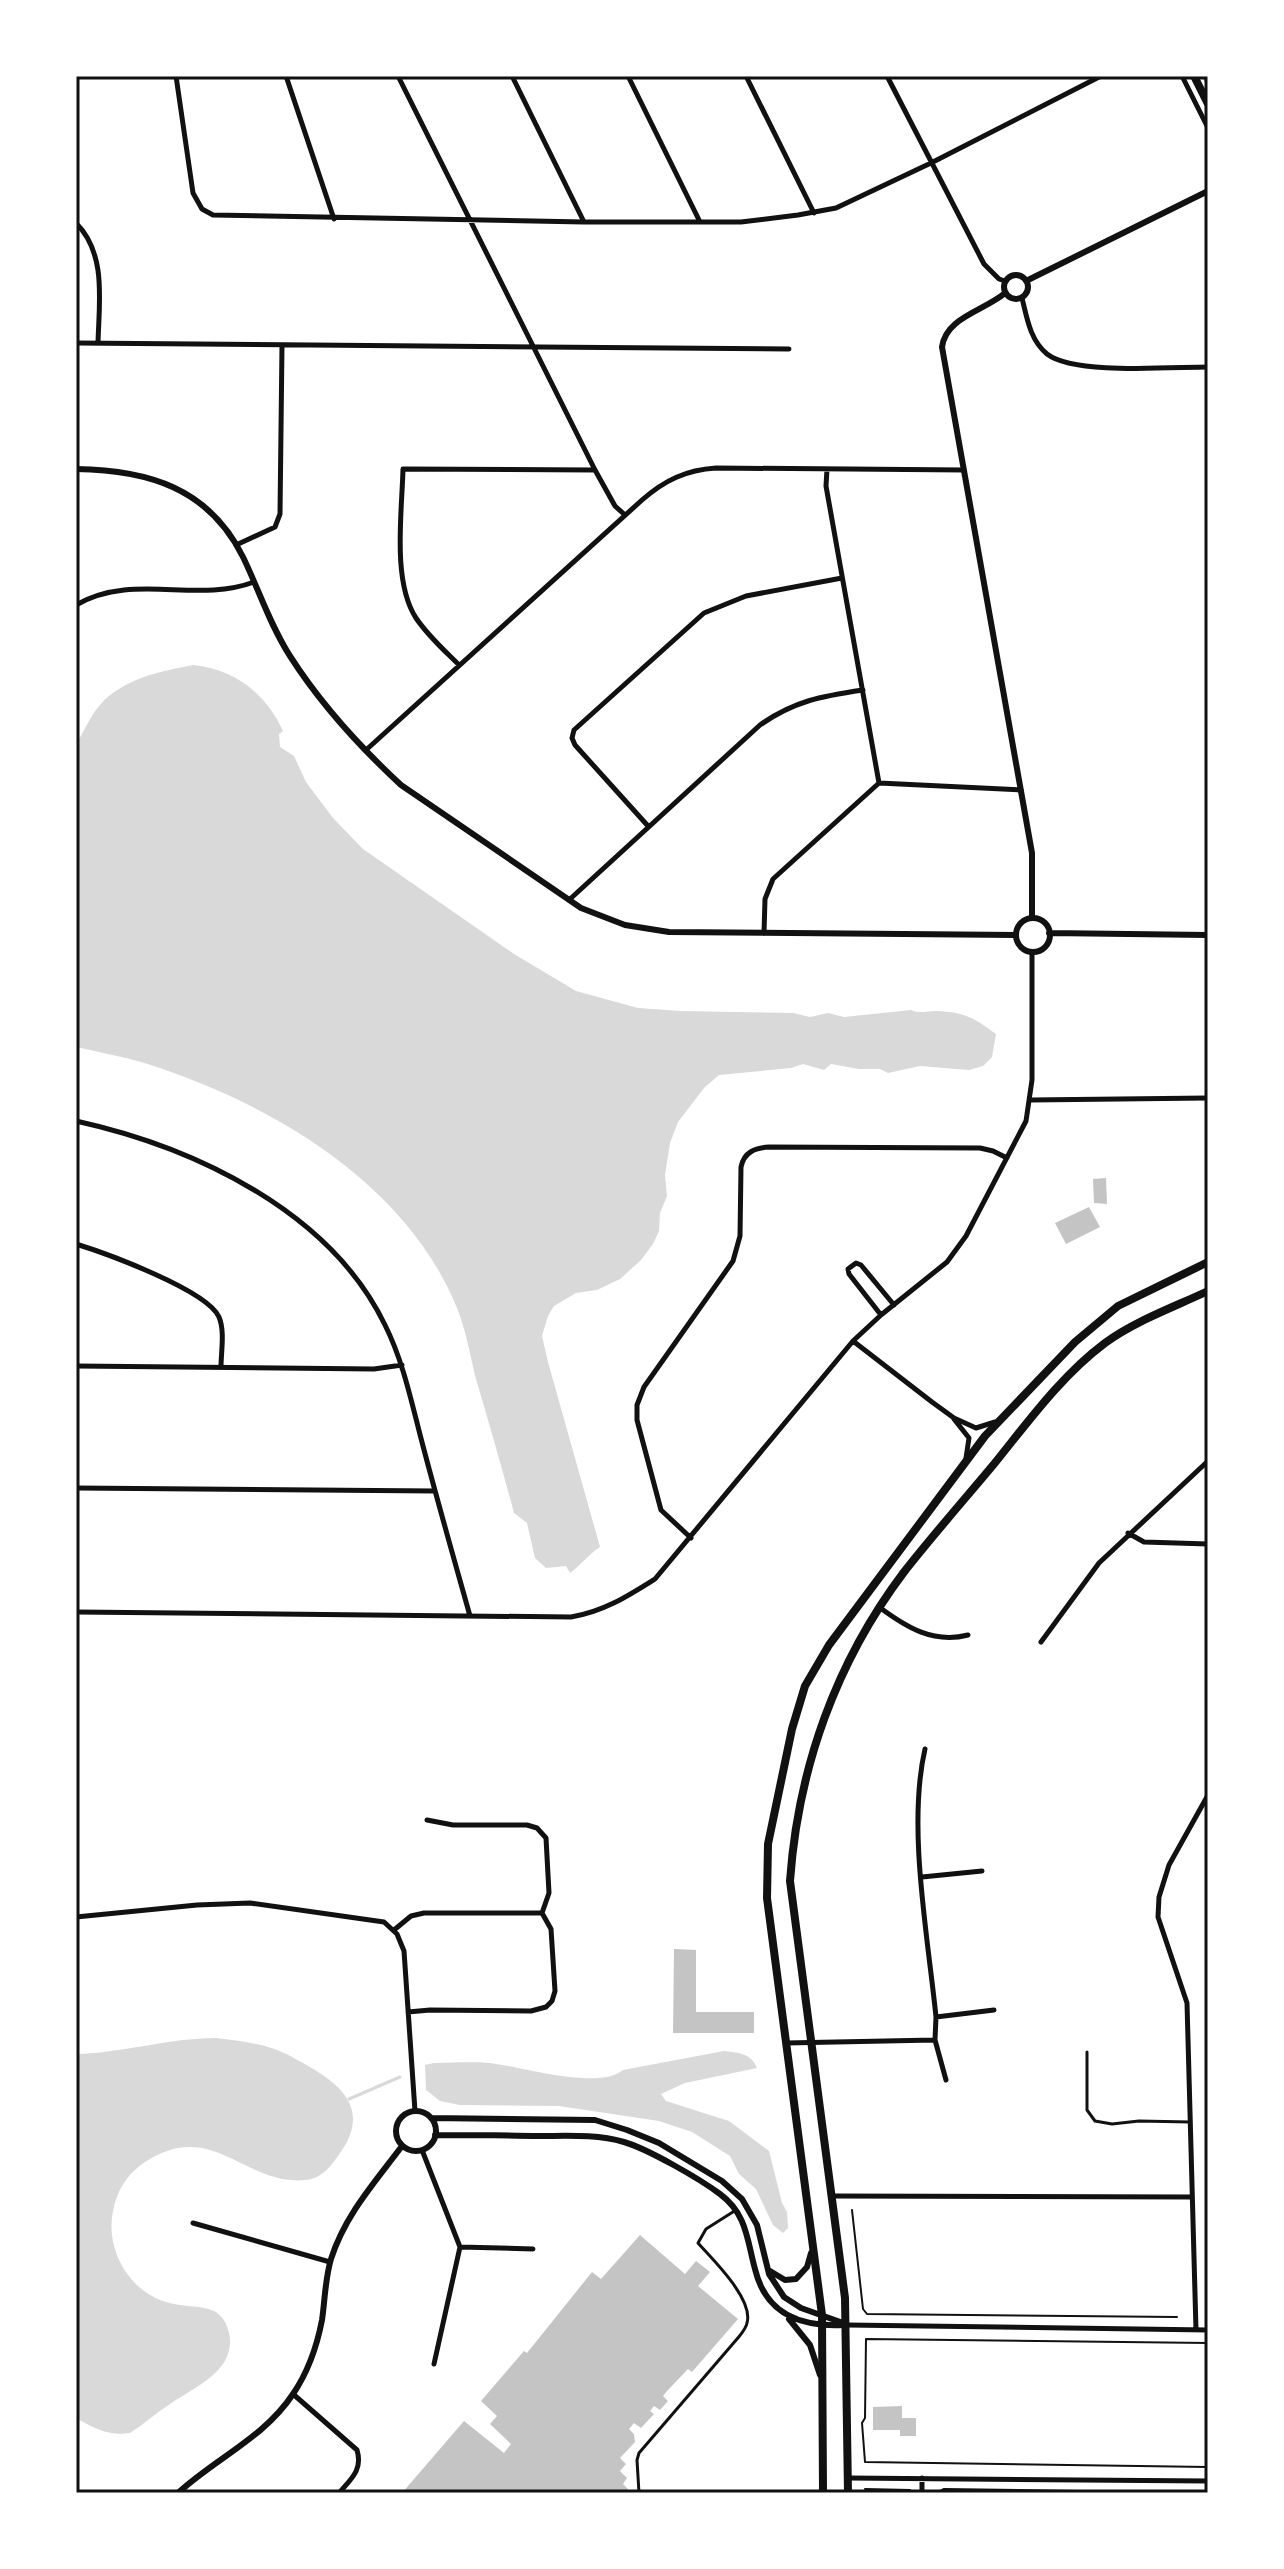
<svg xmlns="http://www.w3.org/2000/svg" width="1284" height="2569" font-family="Jost,sans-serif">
	<rect width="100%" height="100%" fill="#fff"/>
	<path fill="#d9d9d9" d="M193,665C235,669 266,694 283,731L279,734L280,747L294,756L306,782L333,818L363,849L514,954L576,991L638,1008L681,1011L793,1013L810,1017L828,1013L844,1017L911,1010C919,1014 927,1011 936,1011C965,1012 974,1018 996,1034L992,1057L983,1066L969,1070L920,1066L888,1073L880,1069H859L831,1064L824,1070L803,1064L791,1068L719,1075L704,1088L678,1122L670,1143L665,1175L667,1196L660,1213L659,1231L653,1244L641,1260L620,1279L597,1290L576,1293L554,1306L548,1316L542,1336L548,1362L600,1547C590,1553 581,1565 570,1573L566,1566L546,1568L535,1558L527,1523L514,1513C502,1468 489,1423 476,1379C470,1355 466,1330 457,1308C405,1180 267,1101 141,1062C120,1056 98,1052 76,1047V744C84,732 90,716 100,705C122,679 161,671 193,665Z
		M216,2038C242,2041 269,2044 292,2057C335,2080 376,2105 338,2156C330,2167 321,2179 305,2180C244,2186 213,2118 145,2162C127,2174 117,2190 113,2211C105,2249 129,2291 166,2302C181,2307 200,2305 214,2311C221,2315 226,2321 228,2330C232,2341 230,2354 223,2364C210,2382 187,2392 170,2404C156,2413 144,2424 130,2433C109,2436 95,2429 76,2418V2054C123,2053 169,2038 216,2038Z
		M724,2051C739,2053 751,2053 757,2068L685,2083L661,2094L666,2101L729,2121L769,2151L782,2203L787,2212L788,2228L783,2233L773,2225L756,2189L739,2174L730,2156L692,2132L659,2121L559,2106L460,2105L440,2101L426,2090L425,2065L434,2063C455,2063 477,2061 496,2064C525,2068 600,2090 623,2070Z"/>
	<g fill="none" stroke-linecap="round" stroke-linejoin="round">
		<path stroke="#d9d9d9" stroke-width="3" d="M349,2099L400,2077"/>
	</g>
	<path fill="#c4c4c4" d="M1106,1178L1107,1204L1094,1203L1093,1179Z
		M1089,1207L1100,1227L1066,1244L1055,1223Z
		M674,1949L696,1950V2012H754V2033H673Z
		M640,2235L685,2274L696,2261L710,2272L698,2286L738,2319L692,2372L688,2369L667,2391L663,2396L668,2401L660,2410L654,2406L650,2411L654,2414L641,2428L634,2423L629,2429L634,2434L635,2442L620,2458L626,2464L620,2471L627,2478L623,2484L628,2489L625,2493H402L464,2421L504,2453L511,2444L490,2424L497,2416L481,2401L524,2351L527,2353L592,2272L601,2279Z
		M902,2406V2418H916V2436H900V2430H873V2407Z"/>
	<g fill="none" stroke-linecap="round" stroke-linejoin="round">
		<path stroke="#111" stroke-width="2" d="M852,2210L863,2309L867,2314L1177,2317
			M1208,2343L866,2339L865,2418L862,2423L865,2462L1208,2467
			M865,2489L910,2490V2493
			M936,2493L944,2489L1208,2493"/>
		<path stroke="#111" stroke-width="3" d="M1087,2052V2110L1095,2121L1112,2124L1139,2121L1190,2122
			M639,2493L637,2460L639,2453L737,2339C741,2334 746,2329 747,2323C754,2299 712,2259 698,2243L706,2229L736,2210"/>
		<path stroke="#111" stroke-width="5" d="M176,76L193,193L202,209L213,215L584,222H741L798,215L836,208L931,163L1101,76
			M286,76L334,219
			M398,76L595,470L615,506L625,515
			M512,76L584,222
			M628,76L700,222
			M746,76L814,213
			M887,76L984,264L999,279L1005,281
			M1182,76L1208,128
			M76,223C107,254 99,302 98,343
			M1022,298C1027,318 1030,340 1047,354C1074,375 1171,367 1208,367
			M76,343L789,349
			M236,545L275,527L280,514L282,345
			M76,605C134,572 195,604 254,582
			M459,665C444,650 428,636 416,618C392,581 402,512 403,469L595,470
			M366,750L642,500C665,480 686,470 716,468L964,470
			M879,783L1021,790
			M648,826L575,745L572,738L574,730L704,613L746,596L842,578
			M569,900L760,725C794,701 822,696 863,690
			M764,933L765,899L773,879L879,783L826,486L827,469
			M1030,1100L1208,1098
			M76,1121C194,1147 330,1211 385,1325C404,1363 412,1405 423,1446C438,1503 454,1559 470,1616
			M76,1244C105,1253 207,1290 219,1317C225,1331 221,1352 221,1367
			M881,1315L849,1274L848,1269L856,1263L861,1265L894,1305
			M853,1341L932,1402L954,1418L976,1428L995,1422
			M76,1366L374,1369L402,1365
			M954,1419L969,1438L966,1458
			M76,1488L435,1491
			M1128,1533L1144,1542L1208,1544
			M691,1538L661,1510L637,1420V1405L644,1387L733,1261L740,1236L741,1167C744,1152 755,1148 769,1147L980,1148L993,1151L1007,1158
			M879,1607C906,1627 933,1644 968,1635
			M76,1612L571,1617C603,1612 628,1596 655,1579L853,1341L881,1315L947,1262L966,1236L1026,1121L1032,1080V952
			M1041,1642L1099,1563L1208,1461
			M925,1749C907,1827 928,1937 936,2017L935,2040L946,2080
			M427,1820L453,1825H527L537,1828L546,1838L549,1893L542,1913
			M922,1877L982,1871
			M76,1917L197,1905L250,1903L384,1922L397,1934L404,1951L415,2111
			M394,1930L411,1916L424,1913H542L551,1929L555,1991L552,2001L546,2007L531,2011L430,2010L408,2012
			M936,2017L994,2010
			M786,2043L935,2040
			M422,2150L460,2247L434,2364
			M832,2196L1191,2197
			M193,2223L330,2262
			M460,2247L533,2249
			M847,2325L1208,2330
			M1196,2330L1187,2003L1158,1917L1159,1897L1169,1865L1208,1795
			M293,2394L357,2450C363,2470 351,2479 339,2493
			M848,2478L1208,2481
			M922,2493V2478"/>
		<path stroke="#111" stroke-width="6" d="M1004 287a12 12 0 1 1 24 0a12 12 0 1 1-24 0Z
			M1026,281L1208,191
			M1005,293C984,311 946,317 942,347L1032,853V918
			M76,469C148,470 209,488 243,557C259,590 270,625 290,656C320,703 360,747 401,785L581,908L625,925L669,932L1016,935
			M1016 935a17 17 0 1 1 34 0a17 17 0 1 1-34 0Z
			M1049,933L1208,935
			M396 2131a20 20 0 1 1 40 0a20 20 0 1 1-40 0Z
			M431,2118L595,2120L627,2130L659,2143L722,2181L742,2199L757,2225L769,2274L784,2297L801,2308L846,2324
			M435,2135C470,2135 504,2135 539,2136C567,2136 596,2134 624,2142C648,2149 700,2179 720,2194C747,2214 747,2240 755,2269C766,2315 801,2327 843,2325
			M770,2271L785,2280L796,2279L807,2267L811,2253
			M789,2319L810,2345L820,2375
			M178,2493C216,2458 264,2438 293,2394C308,2372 317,2346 322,2320C325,2300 325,2279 331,2259C345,2215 375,2182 402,2146"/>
		<path stroke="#111" stroke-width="8" d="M823,2493L822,2315L767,1898L768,1844L792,1729L805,1686L829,1645L985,1436L1075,1342L1118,1306L1208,1262
			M848,2493L845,2298L790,1881C798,1768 836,1662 904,1572C933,1535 964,1500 994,1464C1028,1422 1061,1376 1105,1343C1135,1321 1174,1307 1208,1291"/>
		<path stroke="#111" stroke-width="8" d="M1194,76L1208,104"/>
		<path stroke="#707070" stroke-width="2" d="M1203,76L1208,86"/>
	</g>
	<rect width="1284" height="2569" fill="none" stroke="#ffffff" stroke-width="156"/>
	<rect x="78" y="78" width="1128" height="2413" fill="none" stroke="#111" stroke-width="3"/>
</svg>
